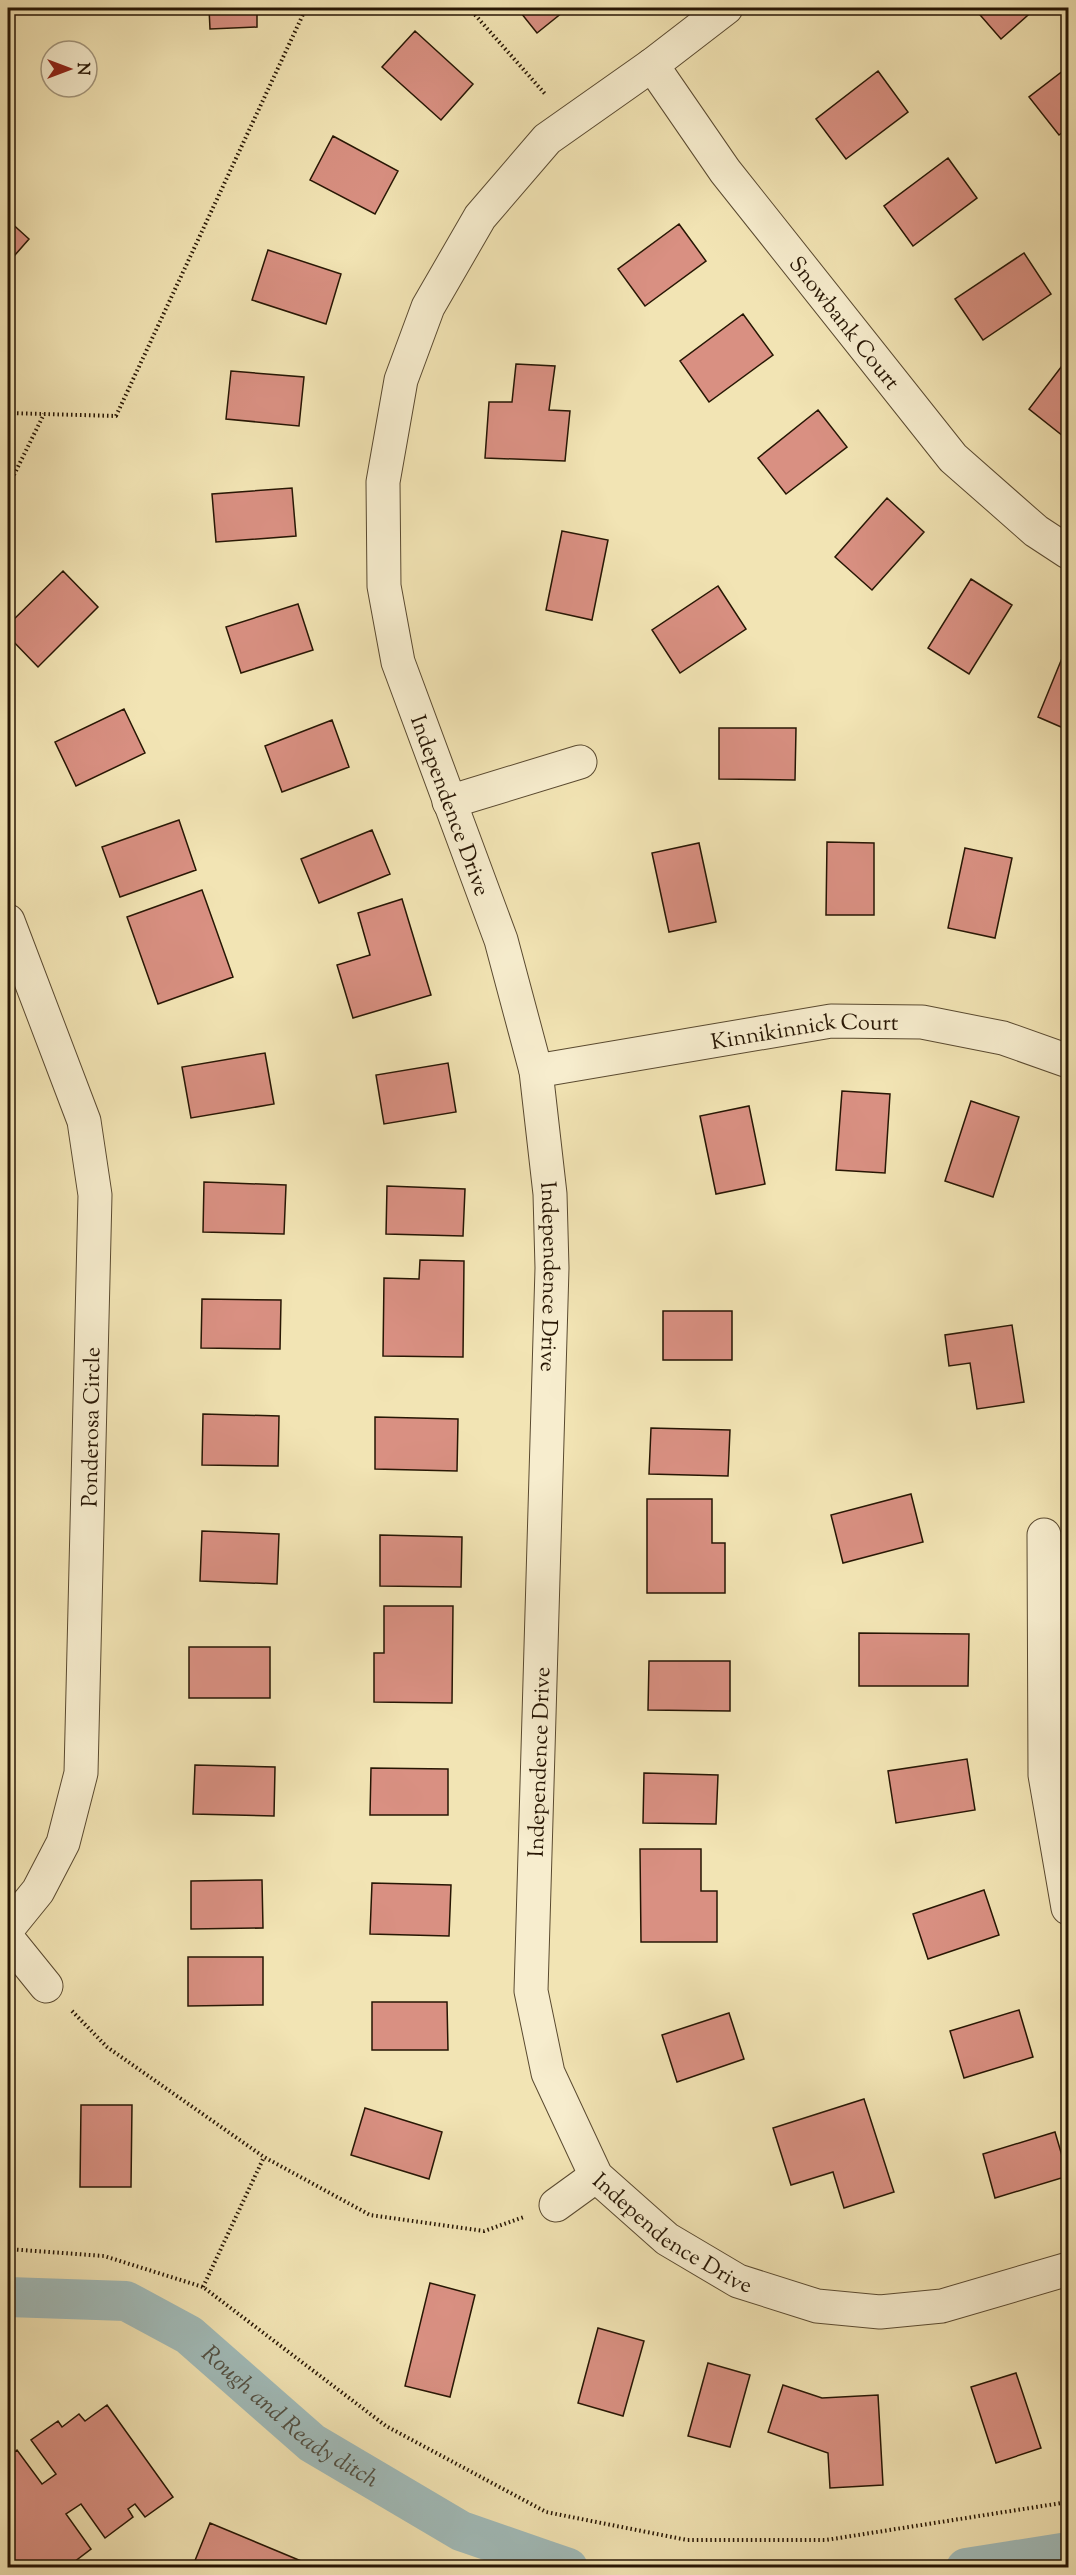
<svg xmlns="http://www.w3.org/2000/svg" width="1076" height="2575" font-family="'Sorts Mill Goudy',serif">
	<rect width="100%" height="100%" fill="#f2e4b4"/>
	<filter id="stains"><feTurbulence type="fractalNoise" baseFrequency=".00333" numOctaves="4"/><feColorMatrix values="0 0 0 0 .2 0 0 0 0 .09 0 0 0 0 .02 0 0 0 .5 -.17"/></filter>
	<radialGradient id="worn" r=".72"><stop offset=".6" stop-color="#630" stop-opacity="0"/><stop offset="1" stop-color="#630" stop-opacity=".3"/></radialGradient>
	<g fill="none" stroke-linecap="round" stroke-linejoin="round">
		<g stroke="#a1bbb9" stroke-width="40">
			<path id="s1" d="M8,2297L126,2301L189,2335L312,2443L461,2531L568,2568"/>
			<path d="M966,2568L1068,2552"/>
		</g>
	</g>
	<path fill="#d99082" stroke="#271604" stroke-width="1.5" d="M209,8H257V27L210,29Z
		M517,8H568L537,33Z
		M974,8H1036L1001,39Z
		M415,31L473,84L441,120L382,67Z
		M8,67L12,117H8Z
		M1068,67V128L1059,135L1029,97Z
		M878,71L908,112L846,159L816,119Z
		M333,136L398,171L375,214L310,180Z
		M948,158L977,198L913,246L884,206Z
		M8,220L29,239L8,263Z
		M679,224L706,261L645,306L618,269Z
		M268,250L341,274L326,324L252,300Z
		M1024,253L1051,294L983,340L955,299Z
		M743,314L773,355L709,402L680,361Z
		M1068,358V440L1029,409Z
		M516,364L555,366L549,410L570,411L565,461L485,458L489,402H512Z
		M231,371L304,377L299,426L226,419Z
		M818,410L847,447L786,494L758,458Z
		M292,488L296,536L216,542L212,494Z
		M887,498L924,532L872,590L835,557Z
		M562,531L608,540L592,620L546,610Z
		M63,571L98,607L38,667L8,636V625Z
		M971,579L1012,605L969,674L928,648Z
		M718,586L746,629L680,673L652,630Z
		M298,604L313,650L241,673L226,627Z
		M1067,646H1068V730L1038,717Z
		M124,709L145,753L76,786L55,742Z
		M332,720L349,767L282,792L265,746Z
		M719,728H796L795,780L719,779Z
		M179,820L196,870L120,897L102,847Z
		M372,830L390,874L319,903L301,859Z
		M827,842L874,843V915H826Z
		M699,843L716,922L669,932L652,853Z
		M965,848L1012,858L995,938L948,928Z
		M202,890L233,977L158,1004L127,917Z
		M402,899L431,995L353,1018L337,965L370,955L358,913Z
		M265,1053L274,1104L191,1118L182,1067Z
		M448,1063L456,1112L384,1124L376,1075Z
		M842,1091L890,1094L885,1173L836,1170Z
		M971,1101L1019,1117L993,1197L945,1181Z
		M749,1106L765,1184L716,1194L700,1116Z
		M204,1182L286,1185L284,1234L203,1232Z
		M387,1186L465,1189L463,1236L386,1234Z
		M8,1192H11V1240H8Z
		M420,1260L464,1261L463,1357L383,1356L384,1278L419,1279Z
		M202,1299L281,1300L280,1349L201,1348Z
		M8,1306H14L12,1360H8Z
		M663,1311H732V1360H663Z
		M1012,1325L1024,1402L977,1409L970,1363L949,1366L945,1335Z
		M203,1414L279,1416L278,1466L202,1465Z
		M375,1417L458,1419L457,1471L375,1469Z
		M651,1428L730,1430L728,1476L649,1474Z
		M911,1494L923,1542L843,1563L831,1515Z
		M647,1499H712V1543H725V1593H647Z
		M202,1531L279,1534L277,1584L200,1581Z
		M380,1535L462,1537L461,1587L380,1586Z
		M384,1606H453L452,1703L374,1702V1653H384Z
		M859,1633L969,1634L968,1686H859Z
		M189,1647H270V1698H189Z
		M649,1661H730V1711L648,1710Z
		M967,1759L975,1810L896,1823L888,1771Z
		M195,1765L275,1767L274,1816L193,1814Z
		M371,1768L448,1769V1815H370Z
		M644,1773L718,1775L716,1824L643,1823Z
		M640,1849H701V1891H717V1942H641Z
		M262,1880L263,1928L191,1929V1881Z
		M372,1883L451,1885L449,1936L370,1934Z
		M984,1890L999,1935L928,1959L913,1914Z
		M188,1957H263V2005L188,2006Z
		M372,2002H447L448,2050H372Z
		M1019,2010L1033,2057L964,2078L950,2031Z
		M729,2013L744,2059L677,2082L662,2035Z
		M864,2099L894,2192L844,2208L833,2172L791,2185L773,2128Z
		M8,2105H10L8,2188Z
		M81,2105H132L131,2187H80Z
		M365,2108L442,2132L429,2179L351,2155Z
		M1055,2132L1068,2176L995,2198L983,2154Z
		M430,2283L475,2295L450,2397L405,2386Z
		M598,2328L644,2341L623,2416L578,2403Z
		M708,2363L750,2375L730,2447L688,2436Z
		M1016,2373L1041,2448L996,2463L971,2387Z
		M783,2385L822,2398L878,2395L883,2485L830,2488L828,2453L768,2432Z
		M107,2405L173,2497L145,2517L135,2504L128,2509L133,2517L105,2538L81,2504L66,2514L91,2549L66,2568H8V2457L17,2450L42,2484L56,2474L31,2440L58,2421L62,2427L79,2414L85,2421Z
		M210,2523L318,2568H192Z"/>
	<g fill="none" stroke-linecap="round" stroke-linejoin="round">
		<defs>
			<g id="street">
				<path id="s2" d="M726,8L652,65L547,139L480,217L428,307L401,380L383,482L384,586L398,662L501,940L536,1071L550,1194L552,1268L531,1991L548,2073L596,2176L667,2239L738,2281L817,2306L880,2312L942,2306L1068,2269"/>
				<path id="s3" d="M652,65L725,171L953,458L1036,531L1068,552"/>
				<path d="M449,802L580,762"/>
				<path d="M8,921L84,1121L95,1195L81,1773L63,1843L38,1891L8,1928"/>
				<path id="s4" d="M536,1071L831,1021L922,1022L1003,1038L1068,1061"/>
				<path d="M1044,1535L1045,1775L1068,1908"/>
				<path d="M8,1939L46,1986"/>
				<path d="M556,2205L596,2176"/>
			</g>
		</defs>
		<use href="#street" stroke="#5a4a30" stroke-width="35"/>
		<path stroke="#271604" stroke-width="4" stroke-dasharray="1.5 3" stroke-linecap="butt" d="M469,8L546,95
			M8,413L116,416L306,8
			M8,487L44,414
			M72,2011L107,2047L264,2157L370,2215L484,2231L524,2217
			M8,2249L104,2256L203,2287L386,2426L546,2512L687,2540H826L1068,2502
			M203,2287L264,2157"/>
		<use href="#street" stroke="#f7edce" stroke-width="33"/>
	</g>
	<g text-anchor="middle" stroke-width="4.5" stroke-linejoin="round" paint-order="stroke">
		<g font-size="22" fill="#271604" stroke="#f7edce">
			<text dy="8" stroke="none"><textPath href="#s3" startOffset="322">Snowbank Court</textPath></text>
			<text dy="8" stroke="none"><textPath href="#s2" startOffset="944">Independence Drive</textPath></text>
			<text dy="8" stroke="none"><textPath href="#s4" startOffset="272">Kinnikinnick Court</textPath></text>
			<text dy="8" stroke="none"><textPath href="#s2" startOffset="1430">Independence Drive</textPath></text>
			<text transform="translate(90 1427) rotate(-89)" y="8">Ponderosa Circle</text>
			<text transform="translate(538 1762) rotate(-88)" y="8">Independence Drive</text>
			<text dy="8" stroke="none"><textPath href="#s2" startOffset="2438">Independence Drive</textPath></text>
		</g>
		<g font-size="24" font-style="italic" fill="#525043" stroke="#f7edce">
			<text dy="8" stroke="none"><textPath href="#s1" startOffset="320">Rough and Ready ditch</textPath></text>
		</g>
	</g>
	<rect width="1076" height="2575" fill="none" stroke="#f2e4b4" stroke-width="30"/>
	<rect x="9" y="9" width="1058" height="2557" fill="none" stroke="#271604" stroke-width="3"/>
	<rect x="15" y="15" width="1046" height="2545" fill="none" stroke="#271604" stroke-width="1.5"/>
	<g transform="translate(69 69) rotate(90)"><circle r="28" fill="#f7edce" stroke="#a4977d" stroke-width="1.5"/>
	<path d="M0-4.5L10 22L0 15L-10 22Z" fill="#8f2418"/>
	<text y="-9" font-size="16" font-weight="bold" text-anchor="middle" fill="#271604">N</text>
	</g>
	<rect width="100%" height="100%" filter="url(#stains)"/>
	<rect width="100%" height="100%" fill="url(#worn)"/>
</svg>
